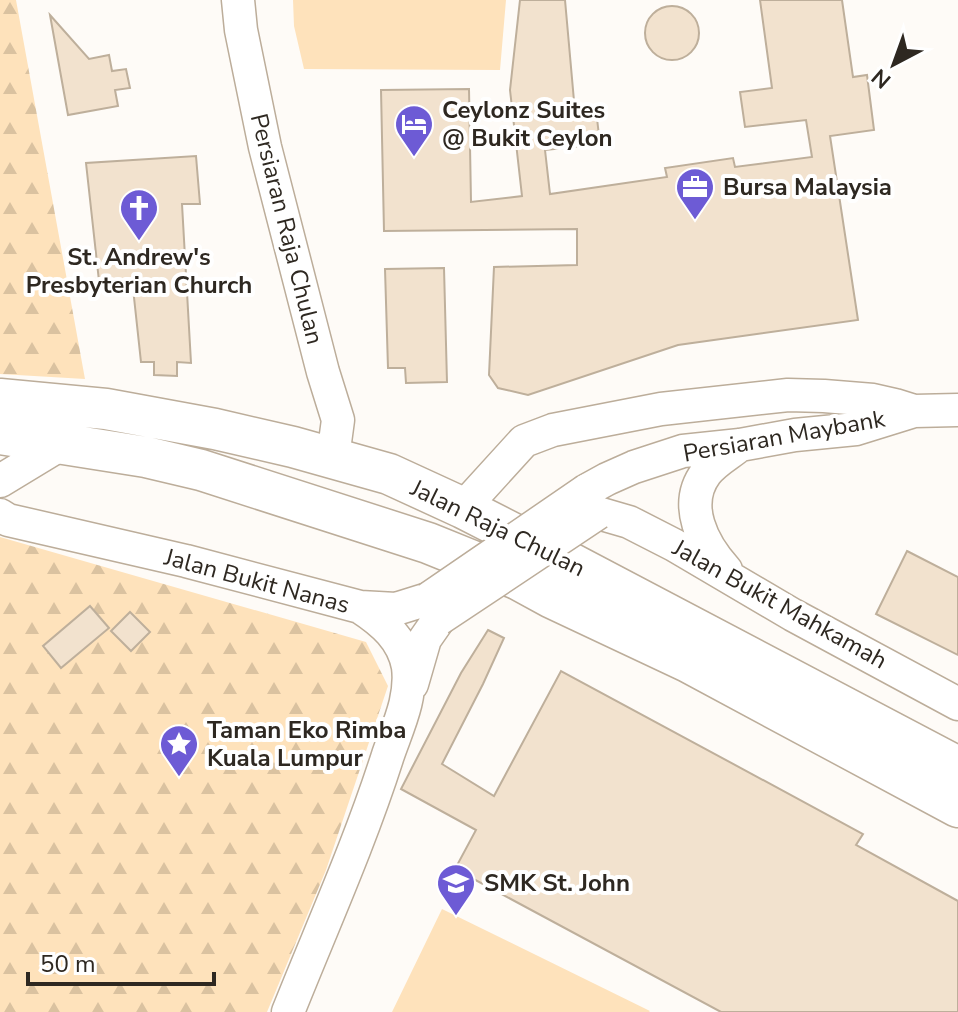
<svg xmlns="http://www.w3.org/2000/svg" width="958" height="1012" font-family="'Nunito Sans',sans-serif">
	<defs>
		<pattern id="forest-firs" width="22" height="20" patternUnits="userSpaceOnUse" patternTransform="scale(2)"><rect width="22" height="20" fill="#fee2bb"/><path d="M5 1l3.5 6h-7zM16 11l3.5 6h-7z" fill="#dac2a0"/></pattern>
	</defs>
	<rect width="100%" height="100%" fill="#fefbf7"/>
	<path fill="#fee2bb" d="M293,0H506L500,70L304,69L294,26Z
		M442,909L650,1011L649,1012H392Z"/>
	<path fill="url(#forest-firs)" d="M0,0H16L85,379L0,374Z
		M0,537L366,642L388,686L326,870L267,1012H0Z"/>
	<path fill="#f2e2ce" stroke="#beaf9b" stroke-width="2" d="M520,0H565L575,112L596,110L600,144L545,150L550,194L667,177L665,168L733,158L735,167L812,157L806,120L745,127L740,92L772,88L760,0H842L853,77L867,75L874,130L830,136L858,320L678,345L528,395L498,388L489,375L494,267L577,265V229L384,231L381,90L469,89L471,202L522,196L510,90Z
		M645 33a27 27 0 1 1 54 0a27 27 0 1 1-54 0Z
		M50,15L89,59L109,55L112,71L126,69L130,88L115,90L118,106L68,115Z
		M196,156L200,204H182L191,363L177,362V376L154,375V362H141L132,279L99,281L86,163Z
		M444,268L447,382L406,383L405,368H388L385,269Z
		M907,551L958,577V655L876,614Z
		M90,606L109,628L61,668L43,646Z
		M130,612L150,632L131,651L111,631Z
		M488,630L504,638L483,684L442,764L494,796L561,671L863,834L856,845L958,901V1012H721L455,869L476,830L401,789L461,673Z"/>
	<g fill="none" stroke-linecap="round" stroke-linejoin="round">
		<defs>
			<path id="minor" d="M238,0L241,30L265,147L323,372L338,420L333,457
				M0,481L61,444
				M587,490L607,479L634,467L683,451L740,445L795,435L856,429L914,411L958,410
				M463,508L524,441L553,430L661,409L788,395L824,396L873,400L895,405L914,411
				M598,513L629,522L674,545L793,615L958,704
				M0,515L8,520L186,561L360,607C383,622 403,639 408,667C412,698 398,726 388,755C360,843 322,927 288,1012
				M726,570C703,545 682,505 706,473C714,462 729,454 740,445
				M360,607L396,609L428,599
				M412,684L425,639L439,619"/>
			<path id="major" d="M0,399L106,409L215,429L293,447L389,474L463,508L563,559L958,767
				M0,434L146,457L201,470L428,543L517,579L552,598L688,662L958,807"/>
		</defs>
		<use href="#minor" stroke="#bcad9a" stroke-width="35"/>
		<use href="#major" stroke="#bcad9a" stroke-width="43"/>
		<use href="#minor" stroke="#fff" stroke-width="32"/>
		<use href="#major" stroke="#fff" stroke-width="40"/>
		<defs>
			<path id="minor-bridge" d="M428,599L587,490
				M439,619L598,513"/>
		</defs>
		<use href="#minor-bridge" stroke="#bcad9a" stroke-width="35" stroke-linecap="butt"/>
		<use href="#minor-bridge" stroke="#fff" stroke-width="32"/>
	</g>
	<defs>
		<symbol id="hotel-pin" viewBox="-11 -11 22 30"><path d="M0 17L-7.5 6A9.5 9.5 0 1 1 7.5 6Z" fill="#6d5bd5" stroke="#fff"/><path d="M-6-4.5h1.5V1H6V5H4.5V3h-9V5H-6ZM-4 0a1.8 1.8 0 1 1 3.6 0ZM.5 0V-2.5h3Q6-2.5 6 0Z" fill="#fff"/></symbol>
		<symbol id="office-pin" viewBox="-11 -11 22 30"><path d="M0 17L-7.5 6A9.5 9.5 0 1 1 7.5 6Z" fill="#6d5bd5" stroke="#fff"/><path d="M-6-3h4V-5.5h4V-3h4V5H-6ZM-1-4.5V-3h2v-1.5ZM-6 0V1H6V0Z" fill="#fff"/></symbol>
		<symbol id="church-pin" viewBox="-11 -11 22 30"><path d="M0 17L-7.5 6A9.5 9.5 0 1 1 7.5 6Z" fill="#6d5bd5" stroke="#fff"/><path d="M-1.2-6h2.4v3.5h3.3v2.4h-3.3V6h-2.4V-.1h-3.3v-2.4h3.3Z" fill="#fff"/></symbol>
		<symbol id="sight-pin" viewBox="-11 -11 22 30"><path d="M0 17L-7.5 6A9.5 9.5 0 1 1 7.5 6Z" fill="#6d5bd5" stroke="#fff"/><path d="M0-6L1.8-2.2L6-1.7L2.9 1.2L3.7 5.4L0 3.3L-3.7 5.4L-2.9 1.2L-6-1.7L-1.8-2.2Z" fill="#fff"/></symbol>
		<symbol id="school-pin" viewBox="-11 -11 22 30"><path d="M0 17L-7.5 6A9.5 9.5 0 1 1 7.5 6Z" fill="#6d5bd5" stroke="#fff"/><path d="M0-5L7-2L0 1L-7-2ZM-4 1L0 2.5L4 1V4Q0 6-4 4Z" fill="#fff"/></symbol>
	</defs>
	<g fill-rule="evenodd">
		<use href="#hotel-pin" x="392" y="102" width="44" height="60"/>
		<use href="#office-pin" x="673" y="165" width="44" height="60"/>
		<use href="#church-pin" x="117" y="186" width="44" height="60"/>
		<use href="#sight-pin" x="157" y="722" width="44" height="60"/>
		<use href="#school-pin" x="434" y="861" width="44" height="60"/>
	</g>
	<g text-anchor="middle" stroke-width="8" stroke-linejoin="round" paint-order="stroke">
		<g font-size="24" font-weight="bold" fill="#2e2821" stroke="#fff" text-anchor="start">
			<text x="442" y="118">Ceylonz Suites<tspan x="442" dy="28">@ Bukit Ceylon</tspan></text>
			<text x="723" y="195">Bursa Malaysia</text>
			<text x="139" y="265" text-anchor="middle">St. Andrew's<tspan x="139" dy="28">Presbyterian Church</tspan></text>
			<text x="207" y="738">Taman Eko Rimba<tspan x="207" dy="28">Kuala Lumpur</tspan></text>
			<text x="484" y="891">SMK St. John</text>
		</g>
		<g font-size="24" fill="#2e2821" stroke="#fff">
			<text transform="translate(287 229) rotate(76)" y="8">Persiaran Raja Chulan</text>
			<text transform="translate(784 436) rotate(-10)" y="8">Persiaran Maybank</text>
			<text transform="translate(498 528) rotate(26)" y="8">Jalan Raja Chulan</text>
			<text transform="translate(257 581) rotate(15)" y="8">Jalan Bukit Nanas</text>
			<text transform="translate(780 604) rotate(29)" y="8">Jalan Bukit Mahkamah</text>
		</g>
	</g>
	<g transform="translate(894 64) rotate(221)" stroke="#ffffff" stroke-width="6" paint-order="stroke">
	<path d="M0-6L14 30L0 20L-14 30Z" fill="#2e2821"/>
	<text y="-12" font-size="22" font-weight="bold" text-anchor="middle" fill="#2e2821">N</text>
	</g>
	<path d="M28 972v12h186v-12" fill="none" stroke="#2e2821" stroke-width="4"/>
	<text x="40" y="972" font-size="24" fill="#2e2821" stroke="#ffffff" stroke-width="6" paint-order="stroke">50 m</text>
</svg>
